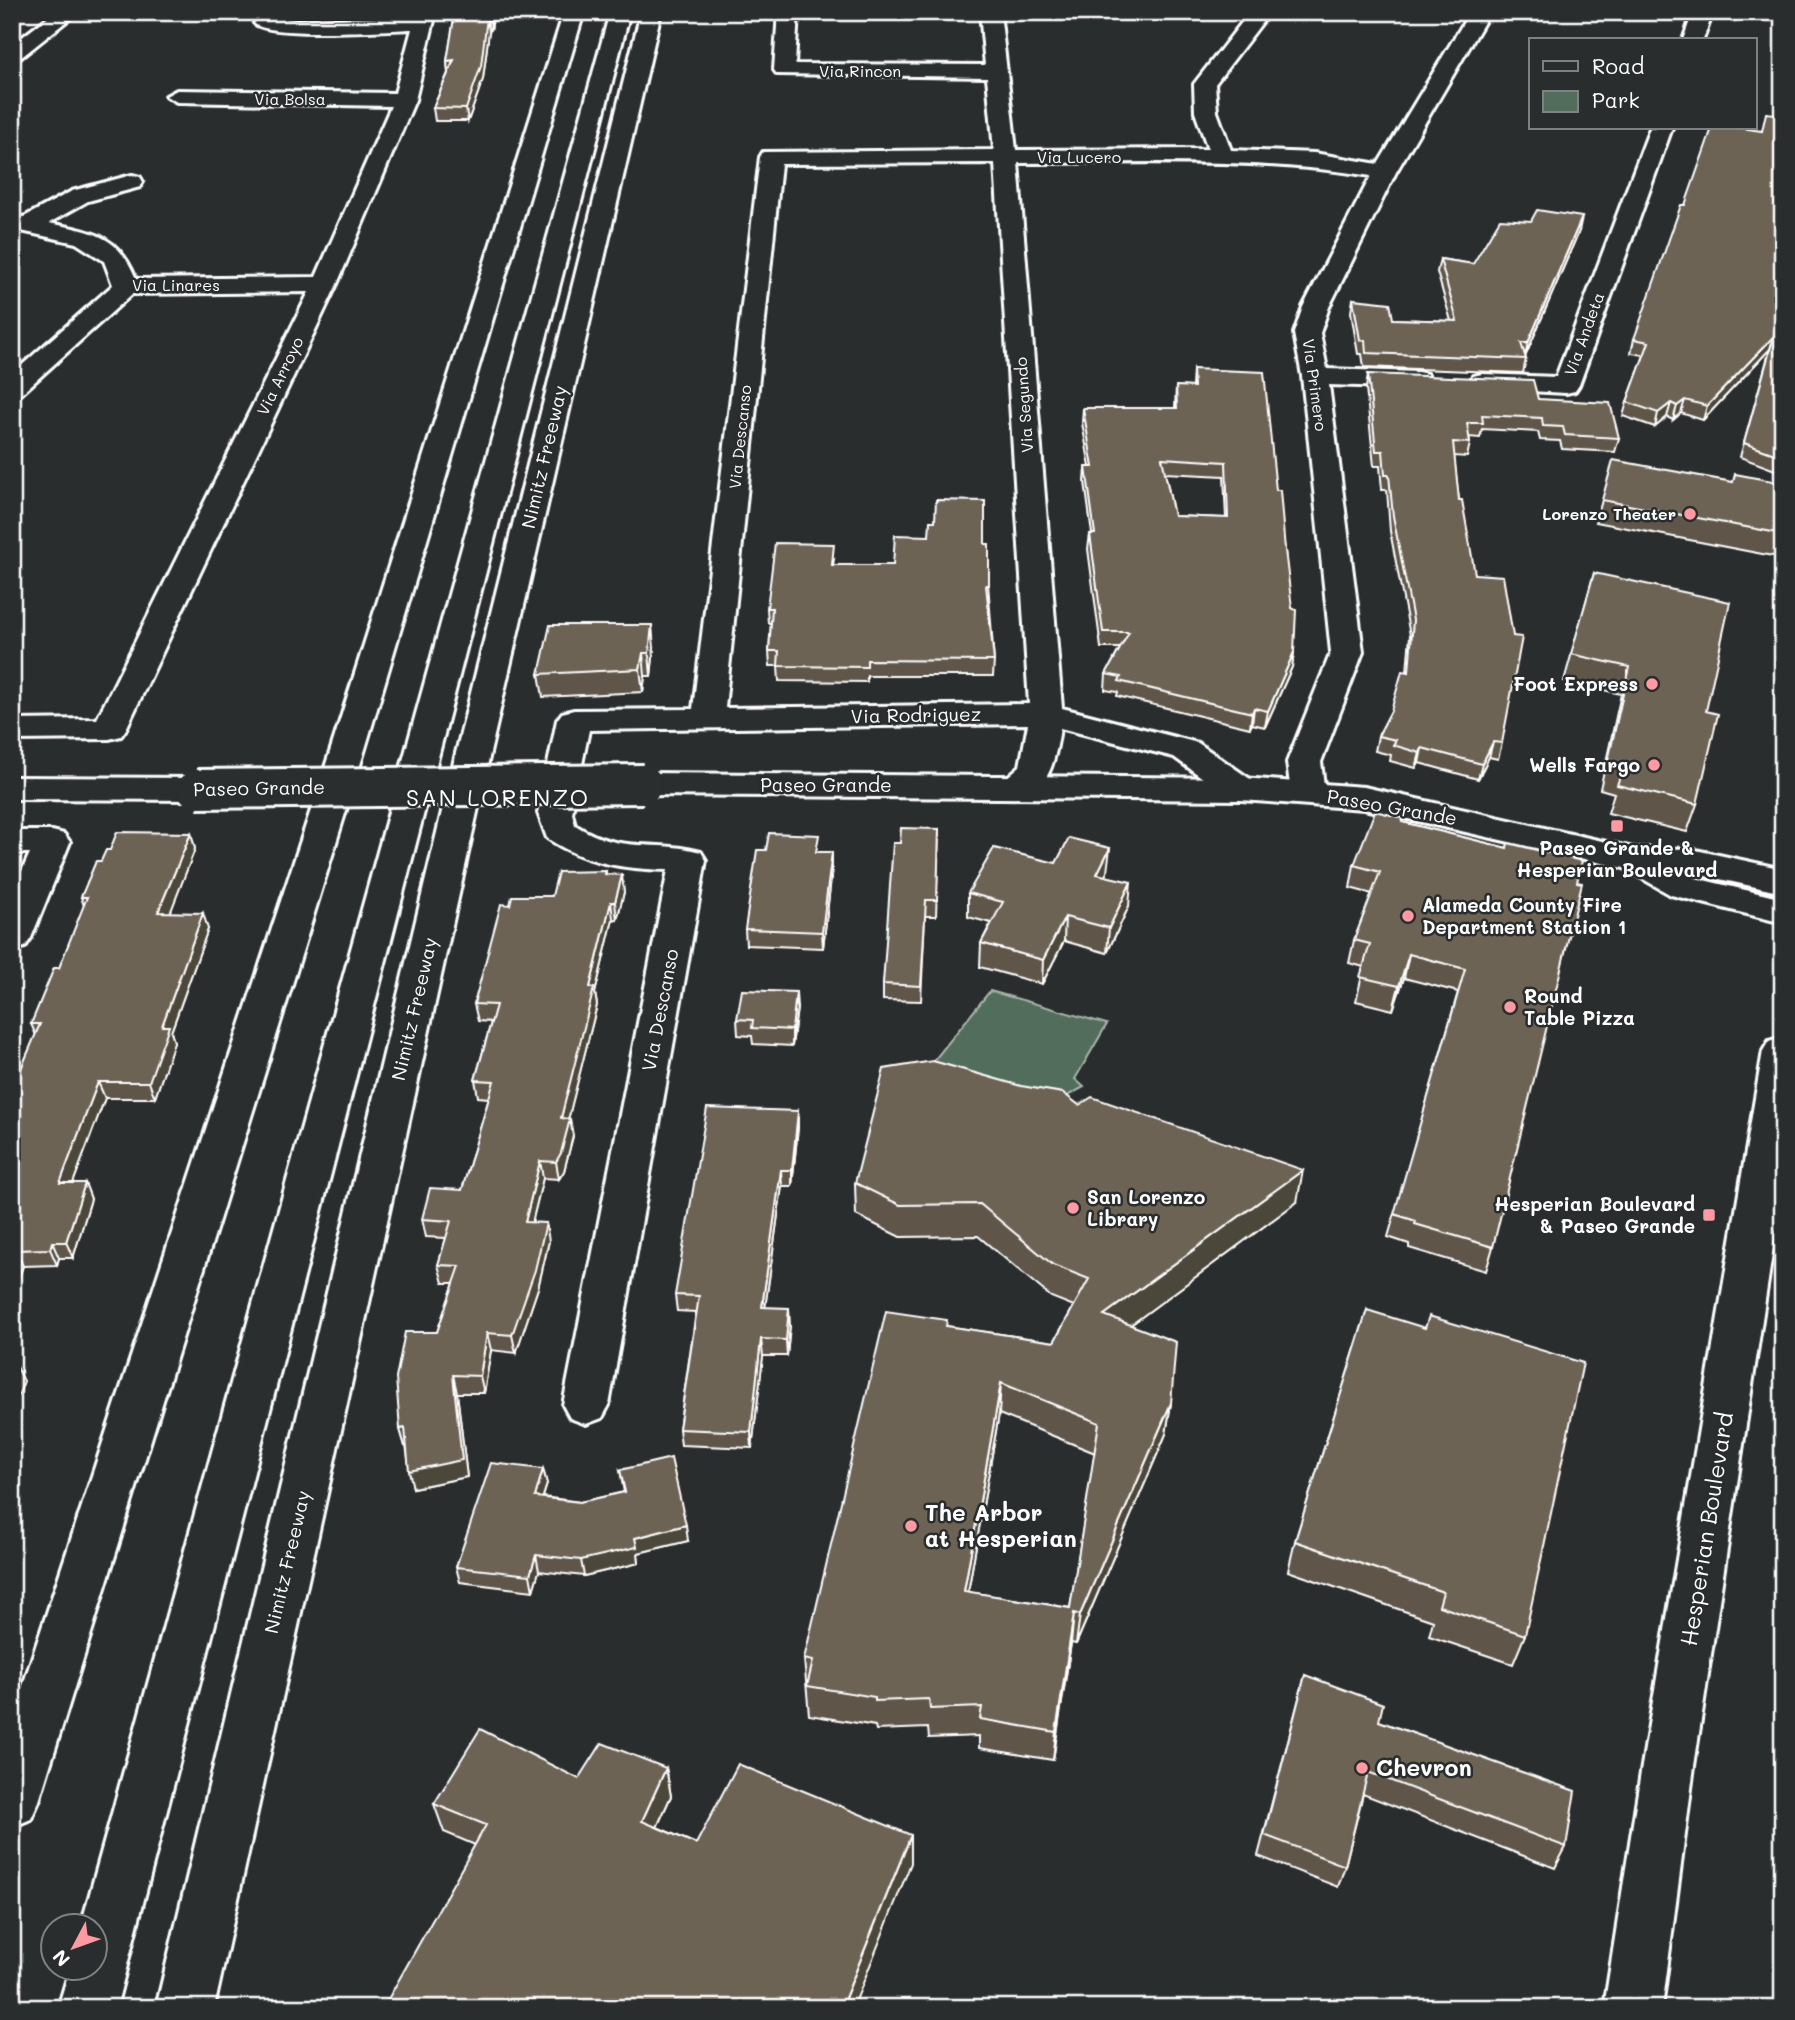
<svg xmlns="http://www.w3.org/2000/svg" width="1795" height="2020" font-family="Mali,sans-serif">
	<rect width="100%" height="100%" fill="#2a2d2e"/>
	<filter id="ink" filterUnits="userSpaceOnUse"><feTurbulence type="fractalNoise" baseFrequency=".0143" numOctaves="2"/><feDisplacementMap in="SourceGraphic" scale="14" xChannelSelector="R" yChannelSelector="G"/><feConvolveMatrix kernelMatrix="1 2 1 2 8 2 1 2 1" color-interpolation-filters="sRGB"/></filter>
	<g filter="url(#ink)">
		<path fill="#536d5c" stroke="#a9b6ae" stroke-width="2" d="M990,991L1107,1024L1075,1079L1084,1087L1034,1114L915,1084Z"/>
		<g fill="none" stroke-linecap="round" stroke-linejoin="round">
			<defs>
				<path id="minor" d="M55,12H78L19,59L12,61V45Z
					M416,12H436L415,100L337,284L126,729L121,736L109,739L12,740V720L97,719L309,292L132,294L21,394L12,396V374L113,285L104,261L76,243L12,229V215L24,217L72,191L132,175L140,177L143,182L140,187L88,201L49,223C93,232 118,234 136,279L316,277L391,106L177,102L166,96L177,90L395,93L412,29C387,30 266,38 254,23L264,17L294,20L415,17Z
					M778,12H798L795,64L985,65L980,12H1000L1016,150L1208,149L1195,112L1194,84L1250,12H1270L1215,84L1217,112L1231,150L1314,153L1378,164L1470,12H1490L1396,172L1329,307L1320,333L1327,369L1418,372L1427,374L1431,380L1427,386L1418,388L1329,385L1363,652L1321,762L1325,793L1320,801L1308,804L1296,801L1291,793L1287,762L1331,652L1302,376L1294,333L1303,307L1371,176C1255,157 1136,163 1018,163L1062,708L1198,743L1253,781L1258,789L1253,797L1241,800L1229,797L1174,757L1060,728C1055,760 1048,805 1002,793L997,786L1020,766L1028,724L589,730L572,813L575,825C621,855 653,839 701,852L706,860L609,1405L602,1418L586,1424L570,1418L563,1405L668,870C623,869 584,863 547,838L538,813L557,720L562,713L574,710L693,709L760,157L763,152L994,150L987,77L777,74L774,70ZM995,163L1029,704L725,708L781,164Z
					M1693,12H1713L1703,40H1683Z
					M1650,128H1672L1579,385L1575,391L1566,393L1473,388L1469,382L1473,376L1482,374L1556,377Z
					M12,831H52L64,834L70,842L31,938L25,947L12,950V894L30,853H12Z"/>
				<path id="tertiary" d="M643,773L1241,778L1364,787L1633,848L1691,849L1783,869V893L1683,871L1695,878L1783,899V923L1671,895L1624,868L1364,809L1241,800L643,795L631,791L626,784L631,777Z
					M12,777L197,778L209,781L214,789L209,797L197,800L12,799Z"/>
				<path id="primary" d="M1783,1037V1182L1694,1766L1662,2008H1604L1642,1766L1763,1051L1769,1041Z"/>
				<path id="motorway" d="M564,12H584L365,749L39,1801L31,1819L12,1827V1719L331,749Z
					M610,12H630L116,2008H58L70,1968H94V1926H81Z
					M641,12H661L490,753L214,2008H156L456,753Z"/>
			</defs>
			<use href="#minor" stroke="#fff" stroke-width="6"/>
			<use href="#tertiary" stroke="#fff" stroke-width="6"/>
			<use href="#primary" stroke="#fff" stroke-width="6"/>
			<use href="#motorway" stroke="#fff" stroke-width="6"/>
			<use href="#minor" fill="#2a2d2e" fill-rule="evenodd"/>
			<use href="#tertiary" fill="#2a2d2e" fill-rule="evenodd"/>
			<use href="#primary" fill="#2a2d2e" fill-rule="evenodd"/>
			<use href="#motorway" fill="#2a2d2e" fill-rule="evenodd"/>
			<defs>
				<path id="tertiary-bridge" d="M197,789L643,784"/>
			</defs>
			<use href="#tertiary-bridge" stroke="#fff" stroke-width="44" stroke-linecap="butt"/>
			<use href="#tertiary-bridge" stroke="#2a2d2e" stroke-width="38"/>
		</g>
		<path fill="#5e5648" stroke="#fff" stroke-width="2" fill-rule="evenodd" d="M455,12H494L491,30L489,31L483,79L468,121H435L433,108L448,73L447,61Z
			M1783,115V473L1740,457L1770,349L1703,420L1681,413L1673,420L1667,417L1655,427L1623,416L1627,402L1644,355L1631,353L1634,339L1762,131Z
			M1579,231L1525,357L1526,359L1523,373L1364,367L1362,354H1358L1351,312L1353,299L1393,319L1451,321L1437,272L1440,259L1473,264Z
			M1193,369L1276,490L1285,550L1294,652L1292,667L1265,727L1252,724L1250,728L1117,696L1118,692L1105,690L1106,674L1120,648H1101L1088,549L1090,534H1092L1085,482L1086,467H1090L1082,423L1083,408H1175L1176,386L1192,387ZM1165,473L1224,476L1226,518L1174,516Z
			M1368,374L1538,399L1619,438L1615,452L1562,449L1560,441L1540,440L1538,432L1482,429L1480,438L1469,437L1470,443L1467,457L1454,456L1459,500L1502,743L1498,759L1489,757L1478,779L1419,763L1416,768L1390,761L1391,755L1375,751L1378,736L1391,711L1407,672L1410,635L1390,531L1387,490H1382L1380,466H1374L1366,388Z
			M1733,482L1783,483V558L1596,522L1602,500Z
			M985,544L994,661L993,676H867V682L779,681L778,666H770L769,651L771,623H768L767,608L834,559L833,565H893Z
			M1594,573L1706,711L1697,804L1687,832L1608,813L1614,793L1600,789L1621,694L1564,681Z
			M654,648L651,676H645L643,692L543,697L539,674Z
			M1402,822L1507,848L1493,1247L1486,1271L1409,1248V1244L1388,1237L1458,992L1404,978L1393,1010L1356,1001L1364,967L1349,963L1354,940L1372,894L1350,888L1354,865Z
			M939,829L936,916H925L921,1001L883,1000V984L900,843Z
			M191,833L195,849L170,913L208,929L171,1032L174,1042L155,1098H105L73,1183H85L91,1199L73,1258H59L57,1265L23,1266L12,1296V1090L36,1035L31,1024L59,968L84,906L81,897L101,861L110,850Z
			M819,852L832,869L823,948L746,945L745,929Z
			M1056,863L1107,872L1105,876L1129,906L1107,953L1064,941L1042,984L980,967L981,943L991,923L968,917V893Z
			M606,871V874L624,892L617,920L613,919L595,993L597,1005L568,1119L573,1136L564,1171L559,1179L543,1178L532,1222L549,1241L538,1288L516,1353L491,1350L484,1393H457L467,1477L413,1488L406,1446H405L400,1429L437,1332L454,1283H443L438,1265L446,1238L426,1237L422,1219L462,1190L489,1098L478,1097L475,1080L491,1022L478,1021L474,1004L510,905L552,896Z
			M797,1008L792,1046L753,1044L752,1036L738,1035L737,1019Z
			M1079,1105L1297,1202L1130,1325L1171,1403L1166,1434L1076,1644L1071,1643L1053,1760L979,1748V1736L929,1738L928,1728L876,1730L875,1726L809,1715L804,1659L947,1326L1054,1342L1074,1306L1051,1297L978,1236L900,1237L856,1215L855,1183ZM999,1414L1095,1453L1070,1608L968,1592Z
			M798,1111V1127L792,1186H782L765,1307L790,1325L787,1356H763L752,1448L681,1445L679,1429L696,1312L677,1311L675,1295Z
			M1367,1310L1525,1635L1513,1664L1429,1636L1433,1621L1288,1571L1295,1541Z
			M543,1469L547,1484L543,1497L580,1502L624,1492L620,1470L688,1541L638,1553L639,1563L584,1576L539,1571L533,1591L460,1582L456,1567Z
			M1305,1675L1379,1721L1566,1847L1555,1868L1363,1794L1345,1866L1338,1887L1258,1856Z
			M666,1768L671,1796L657,1827L696,1844L911,1863L475,1845L444,1832L434,1804L579,1779Z"/>
		<path fill="#4c463b" stroke="#fff" stroke-width="2" d="M491,12H494L491,30L490,18Z
			M487,18L489,31L483,79L468,121L466,109Z
			M454,60L448,73L447,61Z
			M1582,217L1579,231L1525,357L1528,343Z
			M1774,336L1770,349L1703,420L1707,406Z
			M1685,400L1681,413L1673,420L1677,406Z
			M1671,403L1667,417L1655,427L1658,413Z
			M652,625L654,648L651,676L649,653Z
			M1294,652L1292,667L1265,727L1268,711Z
			M643,653L645,676L643,692L640,669Z
			M1254,708L1252,724L1250,728L1252,713Z
			M1493,742L1489,757L1478,779L1482,764Z
			M1422,748L1419,763L1416,768L1420,753Z
			M191,833L195,849L164,929L158,912Z
			M1110,848L1107,872L1094,898L1097,874Z
			M832,852V869L823,948L822,932Z
			M622,875L624,892L617,920L615,902Z
			M1131,882L1129,906L1107,953L1109,928Z
			M611,902L613,919L595,993L597,1005L564,1136L561,1118L590,987Z
			M203,913L208,929L171,1032L174,1042L155,1098L149,1082L162,1026Z
			M1065,917L1064,941L1042,984L1043,960Z
			M1409,954L1404,978L1393,1010L1399,986Z
			M796,992L797,1008L792,1046V1030Z
			M98,1082L105,1098L67,1199L60,1183Z
			M798,1111V1127L792,1186V1170Z
			M570,1119L573,1136L564,1171L559,1179L556,1162Z
			M540,1161L543,1178L528,1239L525,1222Z
			M781,1170L782,1186L763,1323L762,1307Z
			M1303,1170L1297,1202L1101,1347L1104,1315Z
			M85,1183L91,1199L73,1258L66,1242Z
			M546,1223L549,1241L538,1288L516,1353L512,1335Z
			M52,1242L59,1258L57,1265L50,1249Z
			M16,1250L23,1266L12,1296V1260Z
			M789,1308L790,1325L787,1356L786,1340Z
			M487,1333L491,1350L484,1393L480,1376Z
			M761,1339L763,1356L752,1448L751,1432Z
			M16,1365L24,1381L12,1412V1375Z
			M453,1375L457,1393L467,1477L413,1488L409,1471Z
			M1001,1383L999,1414L963,1621L964,1591Z
			M1171,1403L1166,1434L1076,1644L1080,1615Z
			M405,1428L410,1445L405,1446L400,1429Z
			M543,1469L547,1484L538,1512L535,1497Z
			M686,1525L688,1541L638,1553L639,1563L584,1576L581,1560L635,1538Z
			M536,1555L539,1571L533,1591L530,1575Z
			M1074,1613L1071,1643L1053,1760L1056,1732Z
			M666,1768L671,1796L647,1849L642,1821Z
			M911,1835V1863L853,2008H841Z"/>
		<path fill="#6d6454" stroke="#fff" stroke-width="2" fill-rule="evenodd" d="M455,12H491L490,18H487L481,66L466,109L433,108L454,60L447,61Z
			M1766,113L1783,115V457L1744,443L1774,336L1707,406L1685,400L1677,406L1671,403L1658,413L1627,402L1649,342L1634,339L1681,205H1685L1712,128H1742L1762,131Z
			M1537,210L1582,217L1528,343H1521L1526,359L1366,353L1365,340H1360L1353,299L1390,303L1393,319L1457,321L1440,259L1473,264L1500,219L1531,221Z
			M1193,369L1264,372L1276,490H1280L1285,550L1292,608L1296,610L1294,652L1268,711L1254,708L1252,713L1119,681L1121,677L1106,674L1129,632H1103L1090,534H1095L1086,467H1093L1083,408H1177L1176,386L1194,387ZM1162,458L1226,462L1228,518L1174,516Z
			M1368,374L1533,380L1538,399L1610,403L1619,438L1565,435L1563,427L1543,426L1542,418L1482,415L1483,423H1467L1470,443L1453,442L1459,500H1462L1475,574L1503,576L1513,636L1522,637L1502,743L1493,742L1482,764L1422,748L1420,753L1393,745L1396,740L1378,736L1391,711L1402,671L1409,672L1413,620L1393,516L1389,475H1385L1383,451H1376Z
			M1613,460L1733,482L1735,474L1783,483V534L1602,500Z
			M936,500L985,501V544H989V585H986L994,661L867,660V667L778,666L779,651H769L772,608H767L775,543L834,544L832,565H893L895,535L929,536L930,521H935Z
			M1594,573L1730,602L1706,711L1718,714L1697,804L1617,785L1624,765L1608,761L1629,667L1571,654Z
			M550,625H652L649,653H643L640,669L539,674Z
			M1375,811L1403,818L1402,822L1507,848L1508,843L1582,861L1577,882L1582,883L1493,1247L1415,1224L1416,1221L1394,1214L1465,969L1409,954L1399,986L1360,977L1370,944L1354,940L1380,872L1354,865Z
			M901,828L939,829L937,900H926L921,986L883,984L893,843H900Z
			M117,832L191,833L158,912L203,913L162,1026H169L149,1082H98L60,1183H85L66,1242H52L50,1249L16,1250L12,1260V1090L40,1024H31L54,968H59L87,897H81L96,861H101L106,850H110Z
			M769,833L819,835L816,852H832L822,932L745,929L757,850H766Z
			M1069,838L1110,848L1097,874L1131,882L1109,928L1065,917L1043,960L981,943L1003,902L968,893L994,848L1056,863Z
			M606,871L605,874L622,875L615,902H611L590,987L594,988L561,1118L570,1119L561,1153L556,1162L540,1161L525,1222L546,1223L535,1270L512,1335L487,1333L480,1376L453,1375L462,1460L409,1471L405,1428L400,1429L396,1378L405,1332H437L460,1266L438,1265L451,1221L422,1219L430,1188L462,1190L494,1081L475,1080L496,1005L474,1004L501,904L510,905L512,896H552L558,872Z
			M742,990L796,992L792,1030L752,1028L753,1020L737,1019Z
			M933,1061L1021,1086L1063,1093L1079,1105L1092,1097L1303,1170L1104,1315L1176,1342L1171,1403L1080,1615L1074,1613L1056,1732L980,1719L982,1707L930,1709L929,1699L875,1701V1697L807,1686L813,1661L804,1659L886,1311L947,1320L946,1326L1054,1342L1089,1279L1053,1265L980,1204L900,1205L855,1183L884,1069ZM1001,1383L1099,1423L1070,1608L964,1591Z
			M707,1108L798,1111L792,1170H781L762,1307L789,1308L786,1340L761,1339L751,1432L679,1429L699,1296L675,1295Z
			M1367,1310L1425,1328L1429,1316L1583,1363L1525,1635L1439,1606L1443,1592L1295,1541Z
			M12,1365H16L12,1375Z
			M671,1458L686,1525L635,1538L637,1547L581,1560L536,1555L530,1575L456,1567L491,1463L543,1469L535,1497L580,1502L625,1492L620,1470Z
			M1305,1675L1383,1704L1379,1721L1575,1791L1566,1847L1368,1772L1345,1866L1264,1835Z
			M480,1729L579,1779L602,1743L666,1768L642,1821L696,1844L738,1764L911,1835L841,2008H383L486,1825L434,1804Z"/>
	</g>
	<g fill="#ff9aa2" stroke="#2a2d2e" stroke-width="2.5">
		<circle cx="1690" cy="514" r="7"/>
		<circle cx="1652" cy="684" r="7"/>
		<circle cx="1654" cy="765" r="7"/>
		<rect x="1610" y="819" width="14" height="14" rx="3.5"/>
		<circle cx="1408" cy="916" r="7"/>
		<circle cx="1510" cy="1007" r="7"/>
		<circle cx="1073" cy="1208" r="7"/>
		<rect x="1702" y="1208" width="14" height="14" rx="3.5"/>
		<circle cx="911" cy="1526" r="7"/>
		<circle cx="1362" cy="1768" r="7"/>
	</g>
	<g text-anchor="middle" stroke-width="5" stroke-linejoin="round" paint-order="stroke">
		<g font-size="16" fill="#fff" stroke="#2a2d2e">
			<text x="860" y="77">Via Rincon</text>
			<text x="290" y="105">Via Bolsa</text>
			<text x="1079" y="163">Via Lucero</text>
			<text x="176" y="291">Via Linares</text>
			<text transform="translate(1584 334) rotate(-70)" y="6">Via Andeta</text>
			<text transform="translate(280 376) rotate(-64)" y="6">Via Arroyo</text>
			<text transform="translate(1315 385) rotate(82)" y="6">Via Primero</text>
			<text transform="translate(1024 405) rotate(-94)" y="6">Via Segundo</text>
			<text transform="translate(740 437) rotate(-84)" y="6">Via Descanso</text>
		</g>
		<g font-size="16" font-weight="bold" fill="#fff" stroke="#2a2d2e" text-anchor="end">
			<text x="1676" y="520">Lorenzo Theater</text>
		</g>
		<g font-size="19" fill="#fff" stroke="#2a2d2e">
			<text transform="translate(544 457) rotate(-77)" y="7">Nimitz Freeway</text>
			<text transform="translate(916 715) rotate(-1)" y="7">Via Rodriguez</text>
			<text x="826" y="792">Paseo Grande</text>
			<text transform="translate(259 788) rotate(-1)" y="7">Paseo Grande</text>
			<text transform="translate(1392 807) rotate(10)" y="7">Paseo Grande</text>
			<text transform="translate(414 1009) rotate(-77)" y="7">Nimitz Freeway</text>
			<text transform="translate(660 1010) rotate(-79)" y="7">Via Descanso</text>
			<text transform="translate(287 1562) rotate(-77)" y="7">Nimitz Freeway</text>
		</g>
		<g font-size="19" font-weight="bold" fill="#fff" stroke="#2a2d2e" text-anchor="end">
			<text x="1638" y="691">Foot Express</text>
			<text x="1640" y="772">Wells Fargo</text>
			<text x="1617" y="855" text-anchor="middle">Paseo Grande &amp;<tspan x="1617" dy="22">Hesperian Boulevard</tspan></text>
			<text x="1422" y="912" text-anchor="start">Alameda County Fire<tspan x="1422" dy="22">Department Station 1</tspan></text>
			<text x="1524" y="1003" text-anchor="start">Round<tspan x="1524" dy="22">Table Pizza</tspan></text>
			<text x="1087" y="1204" text-anchor="start">San Lorenzo<tspan x="1087" dy="22">Library</tspan></text>
			<text x="1695" y="1211">Hesperian Boulevard<tspan x="1695" dy="22">&amp; Paseo Grande</tspan></text>
		</g>
		<g font-size="23" letter-spacing="2" fill="#fff" stroke="#2a2d2e">
			<text x="498" y="806">SAN LORENZO</text>
		</g>
		<g font-size="23" font-weight="bold" fill="#fff" stroke="#2a2d2e" text-anchor="start">
			<text x="925" y="1521">The Arbor<tspan x="925" dy="26">at Hesperian</tspan></text>
			<text x="1376" y="1776">Chevron</text>
		</g>
		<g font-size="23" fill="#fff" stroke="#2a2d2e">
			<text transform="translate(1707 1529) rotate(-81)" y="8">Hesperian Boulevard</text>
		</g>
	</g>
	<rect width="1795" height="2020" fill="none" stroke="#2a2d2e" stroke-width="42"/>
	<rect x="21" y="21" width="1753" height="1978" fill="none" stroke="#fff" stroke-width="2.5" filter="url(#ink)"/>
	<rect x="1529" y="38" width="228" height="91" fill="#2a2d2e" stroke="#7f8182" stroke-width="2"/>
	<rect x="1543" y="61" width="35" height="10" fill="#2a2d2e" stroke="#7f8182" stroke-width="2"/>
	<text x="1592" y="74" font-size="21" fill="#ffffff">Road</text>
	<rect x="1543" y="91" width="35" height="21" fill="#536d5c" stroke="#7f8182" stroke-width="2"/>
	<text x="1592" y="108" font-size="21" fill="#ffffff">Park</text>
	<g transform="translate(74 1947) rotate(229)"><circle r="33" fill="#2a2d2e" stroke="#7f8182" stroke-width="2"/>
	<path d="M0-5L12 26L0 18L-12 26Z" fill="#ff9aa2"/>
	<text y="-10" font-size="19" font-weight="bold" text-anchor="middle" fill="#ffffff">N</text>
	</g>
</svg>
